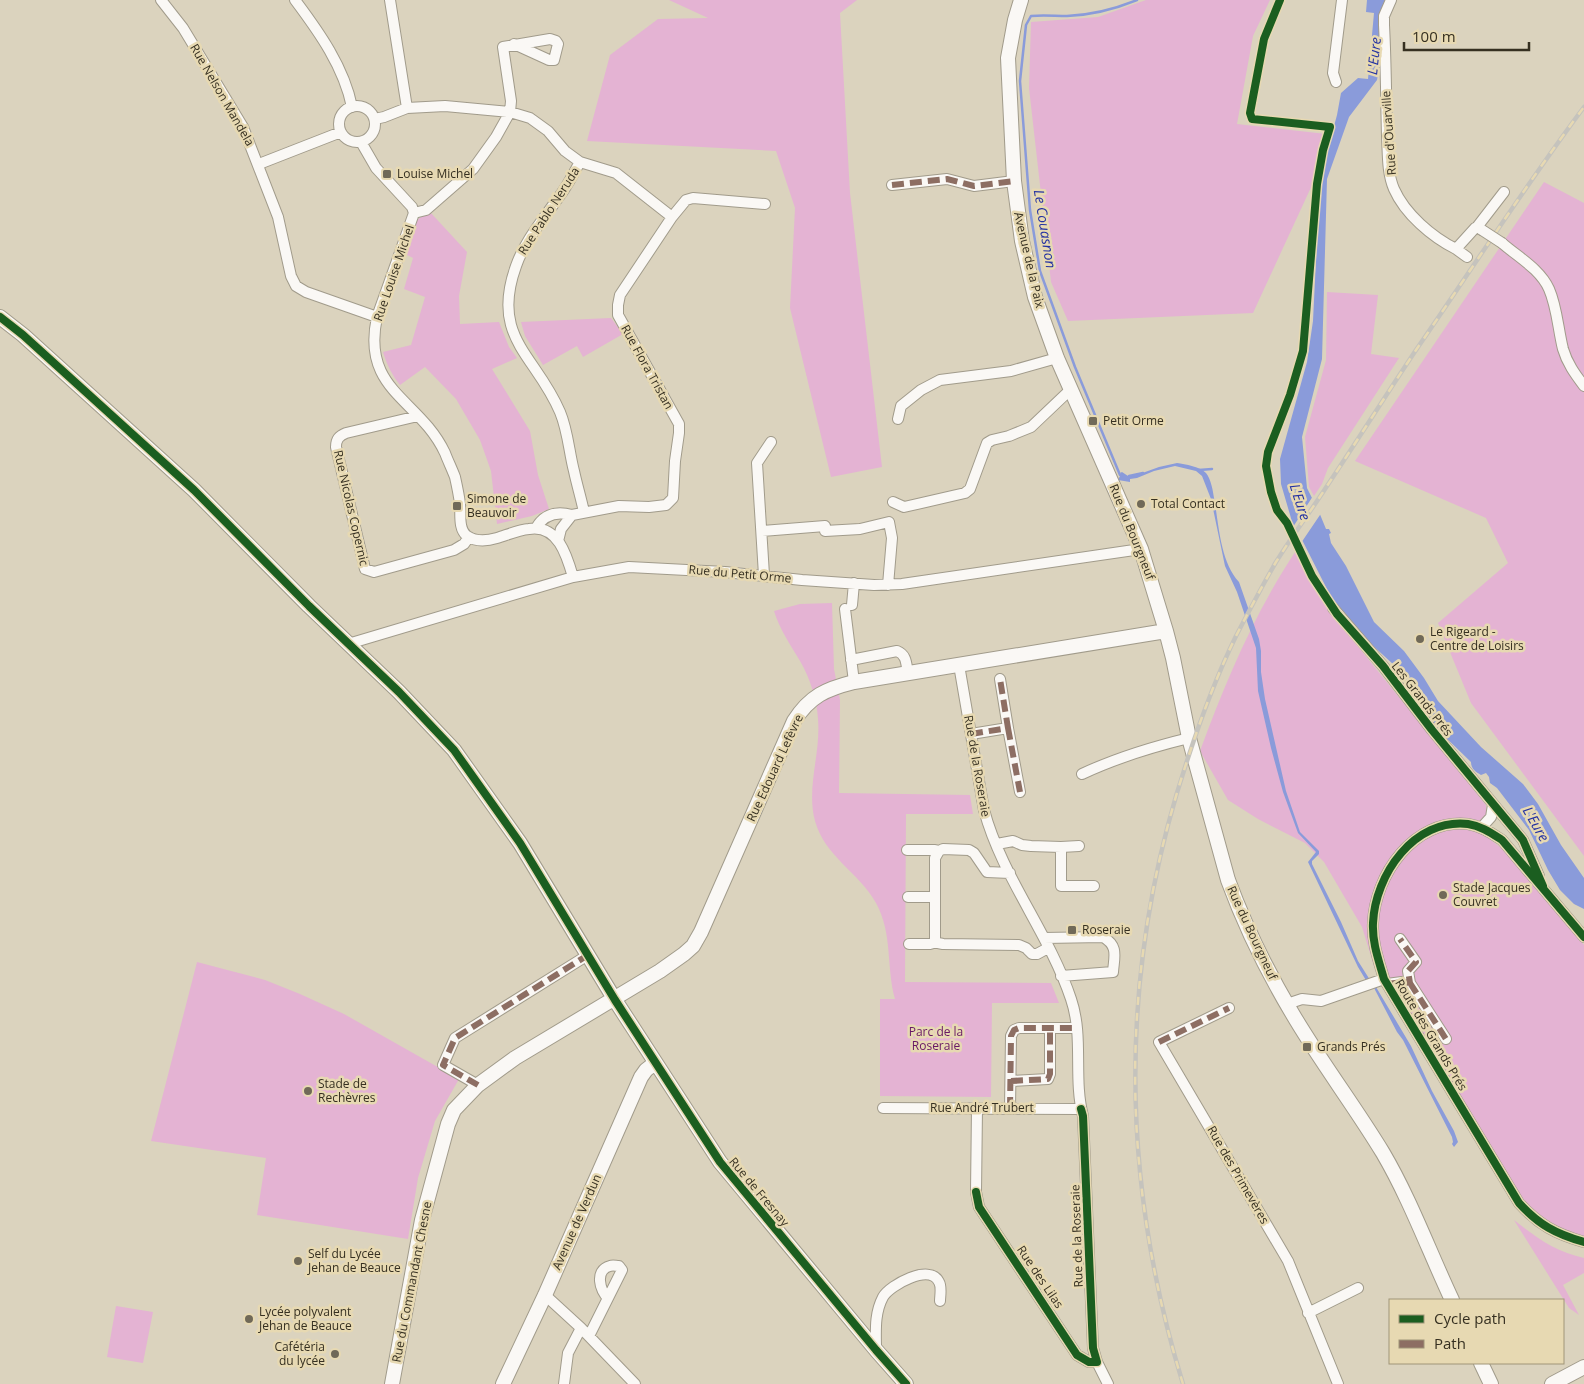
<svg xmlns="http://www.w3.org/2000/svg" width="1584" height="1384" font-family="'Open Sans',sans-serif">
	<rect width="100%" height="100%" fill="#dbd3be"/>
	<path fill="#e4b3d3" d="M669,0H857L840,13L850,193L882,467L831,477L790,308L795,208L776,151L587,141L610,55L658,19L708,18Z
		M1146,0H1270L1253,36L1237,124L1326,134L1319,149L1313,183L1253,313L1068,321L1051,282L1029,88L1031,22L1098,17Z
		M1544,182L1584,203V856L1471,703L1438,623L1508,563L1486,518L1355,461Z
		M430,212L467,252L459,296L460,324L499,322L509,347L517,358L492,369L530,431L538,475L549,509L532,516L497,524L491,471L480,440L456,399L425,367L400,385C392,375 387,365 383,352L411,345L425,297L404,289L413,258L405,254C410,236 410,219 430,212Z
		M1327,292L1378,295L1371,354L1399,358L1328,468L1322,484L1314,496L1309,487L1305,437L1326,360Z
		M611,318L623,334L583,357L577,346L543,365L525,336L521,322Z
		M1297,549L1331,613L1486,805L1487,837L1513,857L1584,945V1237C1561,1230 1543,1219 1525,1203L1396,989L1374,966L1362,927L1324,862L1305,843L1258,819L1228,800L1200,751C1226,680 1255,612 1297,549Z
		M832,603L834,669L840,700L839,793L970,795L973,814H906L905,982L1051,983L1059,1003H992L991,1097L880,1096V999H895C886,967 893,934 876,903C859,872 825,857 815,821C806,787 821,754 818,719C817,700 810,678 800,661C790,644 780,630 774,611L800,604Z
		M197,962L265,980L300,994L344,1014L459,1079L435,1121L418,1178L408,1239L257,1215L266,1158L151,1141Z
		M1514,1220C1537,1238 1554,1251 1584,1258V1273L1563,1285L1579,1315L1569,1308Z
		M116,1306L153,1312L143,1363L107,1357Z"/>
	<path fill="#8a9bda" d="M1367,0H1385L1380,14V63L1377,80L1349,117L1327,179L1322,359L1302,437L1307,488L1313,500L1309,507L1314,518L1319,512L1326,529H1329L1331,533L1329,534L1331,543L1346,566L1374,622L1404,651L1424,678L1438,701L1481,747L1523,784L1538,804L1561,845L1584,878V909L1574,904L1560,890L1548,870L1529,830L1497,788L1490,783L1489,777L1486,773L1481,775C1476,772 1471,769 1471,762L1441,733L1429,718L1394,665L1371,644L1331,597L1295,526L1293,525L1281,484L1280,459L1307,362L1313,321L1320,178L1337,115L1341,93L1358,78L1368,79L1374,13L1366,12Z
		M1177,463C1185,464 1201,467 1206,473C1211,479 1213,491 1214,498C1219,525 1220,561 1239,582L1259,639L1261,651V672L1265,699L1286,791L1300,832L1319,851V854L1312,861V864L1341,922L1358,961L1370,980L1376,987L1411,1046L1432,1091L1454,1131L1458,1142L1454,1147L1452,1144L1453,1142L1452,1137L1403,1040L1397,1032L1373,986L1367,982L1358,967L1308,862L1316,852L1298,833L1283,792L1271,748L1258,691L1256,648L1237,592L1225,566L1211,499L1202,476L1196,471L1175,466L1154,471L1137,478L1130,479V482L1118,480L1121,474L1120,473L1122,472L1128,476H1134L1159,467Z"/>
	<path fill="#dbd3be" d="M1313,496L1316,501L1311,508L1314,514L1318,509L1322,512L1301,543L1293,527Z"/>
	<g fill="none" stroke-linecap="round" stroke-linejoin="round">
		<path stroke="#8a9bda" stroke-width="2.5" d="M1199,470L1212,469
			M1122,475H1120L1075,367L1040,271L1030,210L1020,81L1026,25L1031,16C1043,15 1055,16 1067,16C1090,15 1115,9 1137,0
			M1129,476L1143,473"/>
		<defs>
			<path id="street" d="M161,0L183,28L243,127L278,217L291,276L296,286L306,292L377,317
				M295,0C319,32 344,67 352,107
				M390,0L407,108
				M1391,0L1384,16V25C1386,62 1386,99 1387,136C1388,153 1387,173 1394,189C1405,214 1432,237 1456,249L1475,228L1477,227L1482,230
				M1336,82L1333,73L1342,0
				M339 124a18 18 0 1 1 36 0a18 18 0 1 1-36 0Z
				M375,119L384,117L407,108L445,106L510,112L530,118L548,131L565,151L580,162L616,173L672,217
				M361,142L376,168L412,207L414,213
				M580,162C573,174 567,187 558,198C543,220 525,240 516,266C490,338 536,355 560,412C568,431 569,452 574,471C577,485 581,498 584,512
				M259,164L341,132
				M892,185L947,179L974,186L1014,181
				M414,213L377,317C361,391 419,398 445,453C448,461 452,469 455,477C457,486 459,495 460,504C461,514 458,529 467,536C476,542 487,541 497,538C507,535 518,530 529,529C558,524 567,556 573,577
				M414,213L426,210L473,169L496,137L510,112L511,101L503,47L550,39L556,41L558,44L554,60H549L514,44
				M1477,227L1504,192
				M1502,243C1518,257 1540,269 1549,289C1557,307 1558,329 1563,349C1567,363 1575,374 1584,386
				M1456,249L1467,257
				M418,416L346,433C339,436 336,439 336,447L365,569L374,572L454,550L464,544L469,537
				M898,419L901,406L921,390L940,380L1011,371L1057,358
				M893,502L904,507L965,493L970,489L987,443L992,440L1009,436L1031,427L1071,389
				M536,528C544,514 557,511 572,515
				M762,531L825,526V531L860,529L889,522L892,538L888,585
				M558,541L561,529L572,515L619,506L649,507L666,505L673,498L675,461L679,433V424L618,315V305L620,295L672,217L686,200L693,198L765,204
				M764,575L757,463L771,442
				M852,605L854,583
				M1333,608L1383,666L1432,730L1523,840L1539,876
				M845,609L854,682
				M348,644L573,577L629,567L725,572L802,580L874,585L902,584L1141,549
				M851,660L897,651C907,655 906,664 908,673
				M959,665L984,810C1002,877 1049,933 1071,999C1084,1037 1073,1078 1083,1116L1093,1348L1097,1362L1108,1384
				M1008,728L1020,792
				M971,734L1008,728L1000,679
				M1082,774C1116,758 1152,747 1189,738
				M1481,828L1491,817L1493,805
				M997,844L1013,841L1022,845L1031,846L1061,847V886H1094
				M1061,847L1079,846
				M907,850H934L939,851
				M1010,873L987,872L974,853L969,850L943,849L939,851L935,858V940L938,943L943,944L1019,945L1026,948L1032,954H1037L1048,948
				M908,897H935
				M1584,937L1502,840C1491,833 1481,826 1468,824C1414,818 1375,875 1373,923C1372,943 1379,961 1384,979L1519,1203C1539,1225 1556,1234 1584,1242
				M1044,938L1103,937C1119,946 1114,957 1113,972L1061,976
				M909,944H930L937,942
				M1410,983L1446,1039
				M1387,984L1402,982L1410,983L1408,971L1416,962L1400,939
				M1287,1004L1302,999L1321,1001L1384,979
				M1229,1008L1159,1042L1288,1261L1338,1384
				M1011,1081L1048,1079L1050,1074V1028
				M478,1085L443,1065L455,1038L588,955
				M883,1108L1081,1109
				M977,1108L976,1192L979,1207L1077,1355L1089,1362H1097
				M1010,1109L1011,1036L1014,1030L1019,1028H1076
				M545,1295L581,1328L635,1384
				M1308,1313L1358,1288
				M589,1336L622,1270L619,1266C616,1266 613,1265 610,1266C594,1270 600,1291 608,1298
				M876,1350C876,1332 874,1314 883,1297C890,1285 930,1263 939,1282C942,1287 940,1296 940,1301
				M564,1384L568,1353L581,1328"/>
			<path id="secondary" d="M1021,0L1015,20L1008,58L1014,181L1022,241L1035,297L1057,358L1141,549L1166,631L1173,658L1189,738L1228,880C1245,926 1267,971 1292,1013C1320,1061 1354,1105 1383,1153C1410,1199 1429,1251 1452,1300
				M0,317L23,335L194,490L309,606L399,692L454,750L520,843L615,1000L720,1162L876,1350L906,1384
				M1481,1363L1491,1384
				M392,1384L422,1220L448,1124L454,1110L478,1085L515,1058L660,971L684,954L693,946L701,932L794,721C810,696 826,689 854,682L1166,631
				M503,1384L545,1295L641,1077L646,1070L655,1063
				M1552,1384L1584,1367"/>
		</defs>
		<use href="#street" stroke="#a19b8b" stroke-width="12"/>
		<use href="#secondary" stroke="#a19b8b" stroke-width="16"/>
		<use href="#street" stroke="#faf8f5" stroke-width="10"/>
		<use href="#secondary" stroke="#faf8f5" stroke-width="14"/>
		<defs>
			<path id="rail" d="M1183,1384C1119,1175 1118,969 1187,761C1201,718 1216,677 1236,636C1249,611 1262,586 1276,562C1292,536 1311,511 1327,486C1357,441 1386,395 1416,350C1472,269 1525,186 1584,107"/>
		</defs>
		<use href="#rail" stroke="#c5c3bd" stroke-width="4.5"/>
		<use href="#rail" stroke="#e7d9b2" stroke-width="2.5" stroke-dasharray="8" stroke-linecap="butt"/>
		<defs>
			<path id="street-bridge" d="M1482,230L1502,243"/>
		</defs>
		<use href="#street-bridge" stroke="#a19b8b" stroke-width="12" stroke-linecap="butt"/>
		<use href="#street-bridge" stroke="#faf8f5" stroke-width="10"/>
		<path stroke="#8d6e63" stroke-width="6" stroke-dasharray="12 6" stroke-linecap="butt" d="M892,185L947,179L974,186L1014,181
			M1008,728L1020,792
			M971,734L1008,728L1000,679
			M1410,983L1446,1039
			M1387,984L1402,982L1410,983L1408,971L1416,962L1400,939
			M1159,1042L1229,1008
			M1011,1081L1048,1079L1050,1074V1028
			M478,1085L443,1065L455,1038L588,955
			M1010,1109L1011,1036L1014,1030L1019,1028H1076"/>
		<defs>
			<path id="cycleway" d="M1280,0L1264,39L1250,113L1252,119L1330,127L1323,150L1317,184L1303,351L1290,395L1268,452L1266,466L1271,492L1277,510L1287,523L1312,576L1337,614L1383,666L1432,730L1523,840L1543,886
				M0,317L23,335L194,490L309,606L399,692L454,750L520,843L615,1000L720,1162L876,1350L906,1384
				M1584,937L1502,840C1491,833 1481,826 1468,824C1414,818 1375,875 1373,923C1372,943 1379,961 1384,979L1519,1203C1539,1225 1556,1234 1584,1242
				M976,1192L979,1207L1077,1355L1089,1362H1097L1093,1348L1083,1116L1081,1109"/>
		</defs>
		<use href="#cycleway" stroke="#e7d9b2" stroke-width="11"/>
		<use href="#cycleway" stroke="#1b5e20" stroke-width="8"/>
	</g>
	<g fill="#706958" stroke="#e7d9b2" stroke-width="2">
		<rect x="382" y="169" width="10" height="10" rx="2.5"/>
		<rect x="1088" y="416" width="10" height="10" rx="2.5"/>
		<circle cx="1141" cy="504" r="5"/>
		<rect x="452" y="501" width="10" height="10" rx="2.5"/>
		<circle cx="1420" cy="639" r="5"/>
		<circle cx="1443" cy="895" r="5"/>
		<rect x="1067" y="925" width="10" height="10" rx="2.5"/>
		<rect x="1302" y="1042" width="10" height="10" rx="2.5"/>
		<circle cx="308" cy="1091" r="5"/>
		<circle cx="298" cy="1261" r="5"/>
		<circle cx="249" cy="1319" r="5"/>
		<circle cx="335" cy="1354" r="5"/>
	</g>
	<g text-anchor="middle" stroke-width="5" stroke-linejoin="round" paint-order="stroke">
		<g font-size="12" fill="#363021" stroke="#e7d9b2">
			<text transform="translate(222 95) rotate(60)" y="4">Rue Nelson Mandela</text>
			<text transform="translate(1389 133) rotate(-94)" y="4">Rue d'Ouarville</text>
			<text transform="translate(549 211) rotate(-57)" y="4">Rue Pablo Neruda</text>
			<text transform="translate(1029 260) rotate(77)" y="4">Avenue de la Paix</text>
			<text transform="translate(394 273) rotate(-71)" y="4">Rue Louise Michel</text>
			<text transform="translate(647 367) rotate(61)" y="4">Rue Flora Tristan</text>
			<text transform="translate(351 508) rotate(77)" y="4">Rue Nicolas Copernic</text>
			<text transform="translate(1132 532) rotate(68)" y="4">Rue du Bourgneuf</text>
			<text transform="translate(740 574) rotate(5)" y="4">Rue du Petit Orme</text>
			<text transform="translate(1422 699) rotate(52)" y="4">Les Grands Prés</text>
			<text transform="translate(977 766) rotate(80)" y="4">Rue de la Roseraie</text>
			<text transform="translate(775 768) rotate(-65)" y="4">Rue Edouard Lefèvre</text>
			<text transform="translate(1252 933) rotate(65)" y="4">Rue du Bourgneuf</text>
			<text transform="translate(1431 1035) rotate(59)" y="4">Route des Grands Prés</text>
			<text x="982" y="1112">Rue André Trubert</text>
			<text transform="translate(1238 1175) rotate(60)" y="4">Rue des Primevères</text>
			<text transform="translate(759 1192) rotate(50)" y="4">Rue de Fresnay</text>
			<text transform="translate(577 1222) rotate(-66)" y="4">Avenue de Verdun</text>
			<text transform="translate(1077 1236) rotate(-92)" y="4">Rue de la Roseraie</text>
			<text transform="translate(1040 1277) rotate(56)" y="4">Rue des Lilas</text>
			<text transform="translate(412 1282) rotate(-79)" y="4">Rue du Commandant Chesne</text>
		</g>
		<g font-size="12" fill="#363021" stroke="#e7d9b2" text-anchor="start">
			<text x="397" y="178">Louise Michel</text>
			<text x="1103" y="425">Petit Orme</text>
			<text x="467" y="503">Simone de<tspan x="467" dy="14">Beauvoir</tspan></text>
			<text x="1151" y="508">Total Contact</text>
			<text x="1430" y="636">Le Rigeard -<tspan x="1430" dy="14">Centre de Loisirs</tspan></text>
			<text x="1453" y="892">Stade Jacques<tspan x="1453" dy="14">Couvret</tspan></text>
			<text x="1082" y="934">Roseraie</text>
			<text x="1317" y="1051">Grands Prés</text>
			<text x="318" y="1088">Stade de<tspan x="318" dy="14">Rechèvres</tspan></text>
			<text x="308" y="1258">Self du Lycée<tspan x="308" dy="14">Jehan de Beauce</tspan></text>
			<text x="259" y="1316">Lycée polyvalent<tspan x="259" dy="14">Jehan de Beauce</tspan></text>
			<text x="325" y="1351" text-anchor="end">Cafétéria<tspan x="325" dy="14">du lycée</tspan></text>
		</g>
		<g font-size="12" fill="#681865" stroke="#e7d9b2">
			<text x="936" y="1036">Parc de la<tspan x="936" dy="14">Roseraie</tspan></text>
		</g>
		<g font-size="14" font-style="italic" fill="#2331a2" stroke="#e7d9b2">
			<text transform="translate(1374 56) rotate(-84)" y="5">L'Eure</text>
			<text transform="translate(1045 229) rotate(81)" y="5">Le Couasnon</text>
			<text transform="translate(1300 502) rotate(72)" y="5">L'Eure</text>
			<text transform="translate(1536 824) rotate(60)" y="5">L'Eure</text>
		</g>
	</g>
	<rect x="1389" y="1299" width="175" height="65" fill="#e7d9b2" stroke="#a09578"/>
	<rect x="1399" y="1315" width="25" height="8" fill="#1b5e20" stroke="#a09578"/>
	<text x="1434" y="1324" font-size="15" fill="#363021">Cycle path</text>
	<rect x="1399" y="1340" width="25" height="8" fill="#8d6e63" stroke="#a09578"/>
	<text x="1434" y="1349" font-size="15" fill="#363021">Path</text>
	<path d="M1404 42v8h125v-8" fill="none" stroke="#363021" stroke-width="2.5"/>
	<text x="1412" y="42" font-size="15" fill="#363021" stroke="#e7d9b2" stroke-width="4" paint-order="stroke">100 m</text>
</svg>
